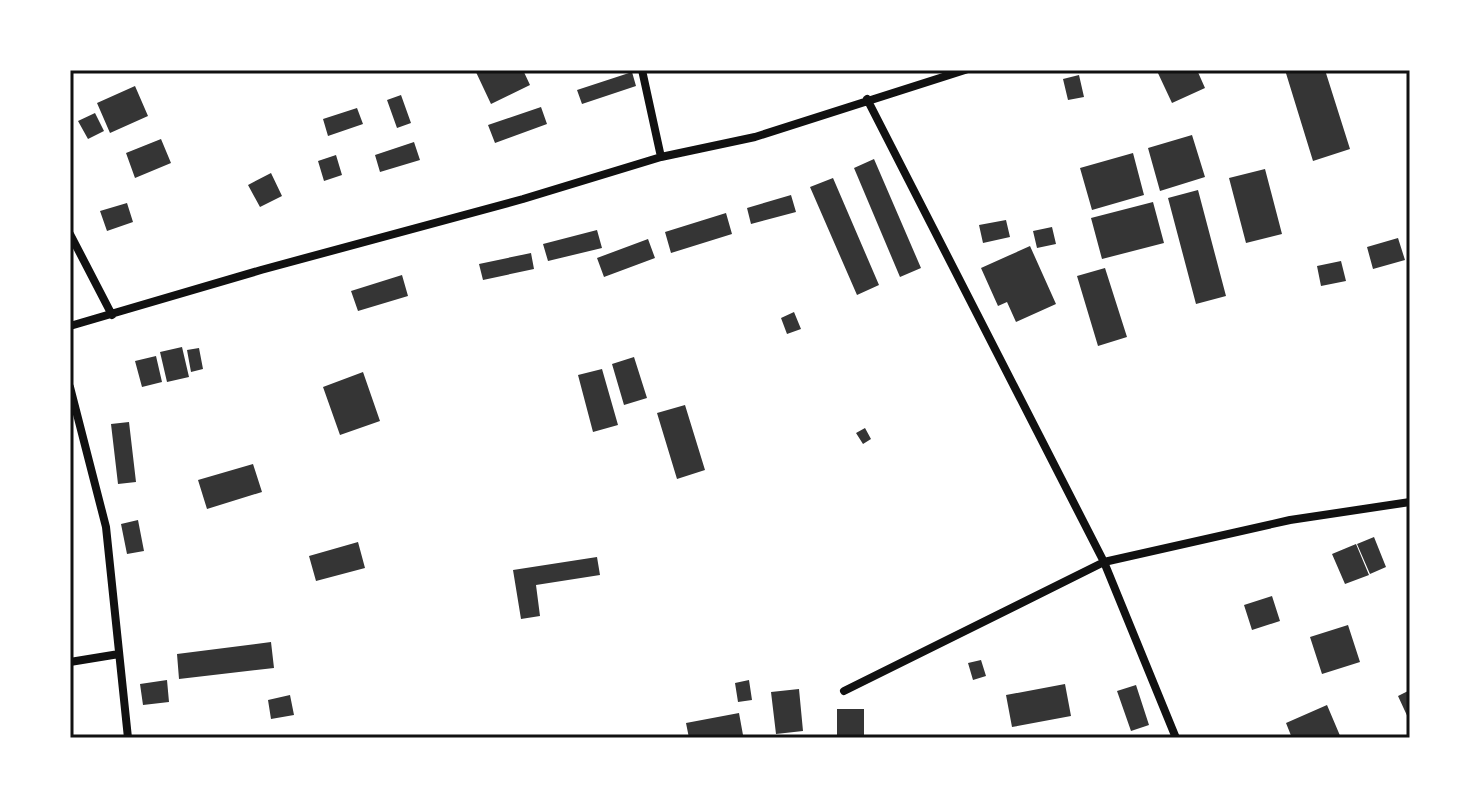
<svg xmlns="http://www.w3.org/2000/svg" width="1480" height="808" font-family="'IBM Plex Sans',sans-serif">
	<rect width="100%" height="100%" fill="#fff"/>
	<path fill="#353535" d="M475,70H523L530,85L491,104Z
		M1159,70H1197L1205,88L1172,103L1157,71Z
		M1285,70H1325L1350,149L1313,161Z
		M632,72L636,86L582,104L577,90Z
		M1079,75L1084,97L1068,100L1063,79Z
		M135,86L148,116L110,133L97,103Z
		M401,95L411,123L397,128L387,100Z
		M541,107L547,124L495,143L488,125Z
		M357,108L363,124L328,136L323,119Z
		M95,113L104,131L88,139L78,121Z
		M1192,135L1205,177L1160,191L1148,148Z
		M161,139L171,163L135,178L126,153Z
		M414,142L420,160L380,172L375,155Z
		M1133,153L1144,195L1092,210L1080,168Z
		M336,155L342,175L324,181L318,161Z
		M874,159L921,268L900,277L854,168Z
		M1265,169L1282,234L1246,243L1229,178Z
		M271,173L282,196L260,207L248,185Z
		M833,178L879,285L857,295L810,187Z
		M1198,190L1226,296L1196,304L1168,198Z
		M791,195L796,212L751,224L747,208Z
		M1153,202L1164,243L1102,259L1091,218Z
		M127,203L133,222L107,231L100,211Z
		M726,213L732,234L671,253L665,232Z
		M1006,220L1010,237L983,243L979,225Z
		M1052,227L1056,244L1037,248L1033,231Z
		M597,230L602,248L548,261L543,244Z
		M1398,238L1405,260L1373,269L1367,247Z
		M648,239L655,258L604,277L597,258Z
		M1030,246L1056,304L1016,322L1007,302L998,306L981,268Z
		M531,253L534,269L483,280L479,264Z
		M1341,261L1346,281L1321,286L1317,266Z
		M1105,268L1127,337L1098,346L1077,276Z
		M402,275L408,296L358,311L351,291Z
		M794,312L801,329L787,334L781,318Z
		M182,347L189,377L167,382L160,352Z
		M199,348L203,369L191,372L187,350Z
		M156,356L162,382L142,387L135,361Z
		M634,357L647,398L624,405L612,364Z
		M602,369L618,425L593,432L578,375Z
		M363,372L380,421L340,435L323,387Z
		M685,405L705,470L677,479L657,413Z
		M129,422L136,482L118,484L111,424Z
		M865,428L871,439L863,444L856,433Z
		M253,464L262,492L207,509L198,480Z
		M138,520L144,551L127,554L121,524Z
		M1374,537L1386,567L1370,574L1357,544Z
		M358,542L365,568L316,581L309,556Z
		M1356,544L1369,575L1345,584L1332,554Z
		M597,557L600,575L536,585L540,616L521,619L513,570Z
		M1272,596L1280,621L1252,630L1244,605Z
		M1348,625L1360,662L1322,674L1310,637Z
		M271,642L274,668L179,679L177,654Z
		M981,660L986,676L973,680L968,663Z
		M167,680L169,702L143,705L140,684Z
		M749,680L752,700L738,702L735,683Z
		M1065,684L1071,716L1012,727L1006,695Z
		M1136,685L1149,725L1131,731L1117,691Z
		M799,689L803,731L776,734L771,692Z
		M1410,690V722L1398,696Z
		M290,695L294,715L271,719L268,700Z
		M1327,705L1341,738H1292L1286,723Z
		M837,709H864V735H837Z
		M739,713L743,735L689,738L686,723Z"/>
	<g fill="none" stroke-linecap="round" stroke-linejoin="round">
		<path stroke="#111" stroke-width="8" d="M642,70L661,157
			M867,99L1104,562L1176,738
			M70,234L112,315
			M70,326L261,270L523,199L661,157L755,137L965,70
			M70,387L106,527L128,738
			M70,662L119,654
			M844,691L1104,562L1290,520L1410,502"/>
	</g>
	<rect width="1480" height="808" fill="none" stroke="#ffffff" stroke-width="144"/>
	<rect x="72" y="72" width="1336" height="664" fill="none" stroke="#111" stroke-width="3"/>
</svg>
